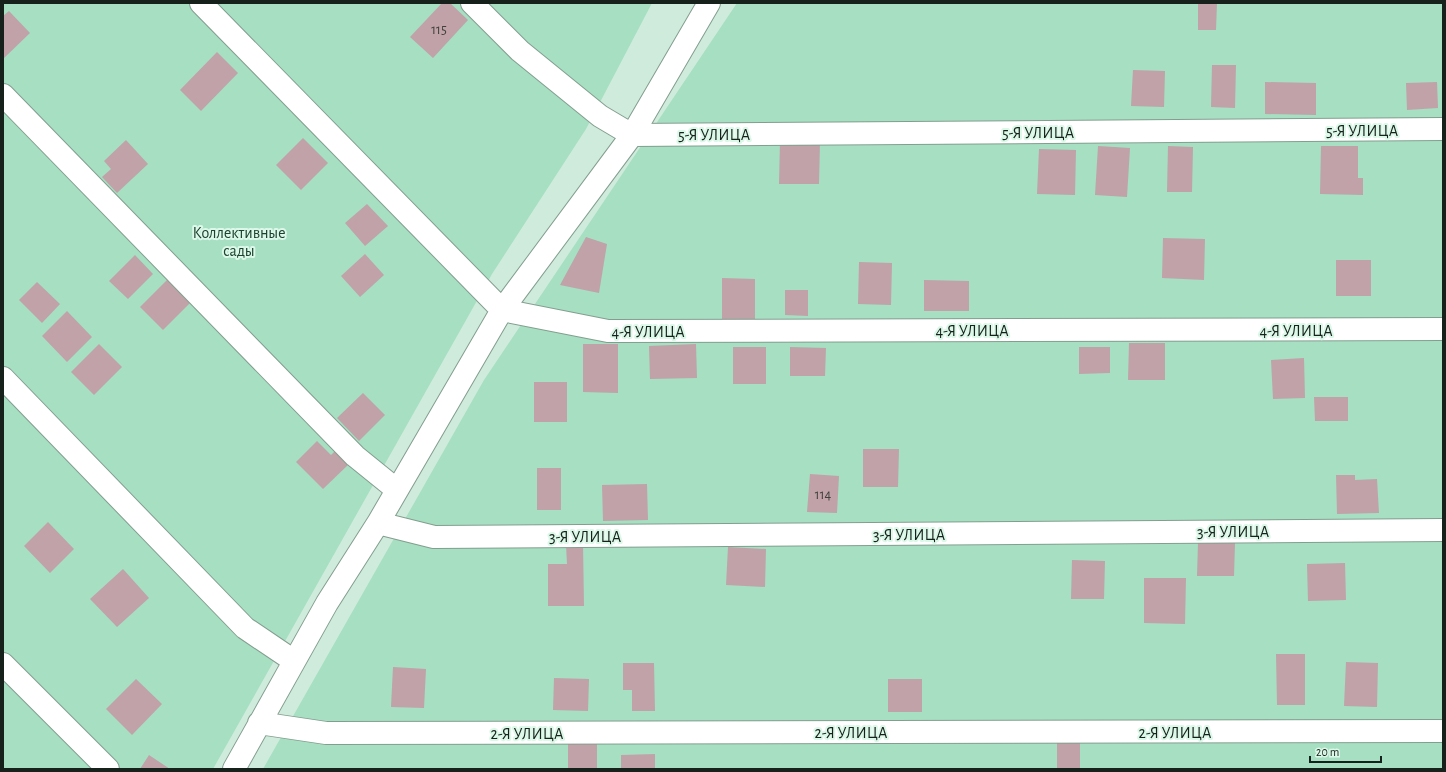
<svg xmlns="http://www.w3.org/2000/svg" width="1446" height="772" font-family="'Alegreya Sans',sans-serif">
	<rect width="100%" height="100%" fill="#cfebdb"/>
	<path fill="#a6dfc1" d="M3,3H652L586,129L492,274L213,769H3Z
		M737,3H1443V769H263L484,380Z"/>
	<path fill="#c0a2a8" d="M442,3H450L468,20L433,58L410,37Z
		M1198,3H1217L1216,30H1198Z
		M9,11L30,33L3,59V16Z
		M217,52L238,73L201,111L180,90Z
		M1212,65H1236L1235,108L1211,107Z
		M1133,70L1165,71L1164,107L1131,106Z
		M1265,82L1316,83V115L1265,114Z
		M1437,82L1438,108L1407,110L1406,83Z
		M303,138L328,163L301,190L276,165Z
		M126,140L148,164L117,193L102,177L111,169L104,161Z
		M780,141L820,142L819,184H779Z
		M1098,146L1130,148L1127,197L1095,195Z
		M1168,146L1193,147L1192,192H1167Z
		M1321,146H1358V178H1363V195L1320,194Z
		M1039,149L1076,150L1075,195L1037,194Z
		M367,204L388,226L365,246L345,223Z
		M586,237L607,244L599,293L560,285Z
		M1163,238L1205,239L1204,280L1162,278Z
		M365,254L384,275L360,297L341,276Z
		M135,255L153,274L128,299L109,281Z
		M1336,260H1371V296H1336Z
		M859,262L892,263L891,305L858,304Z
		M722,278L755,279V322L722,321Z
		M167,280L190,303L163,330L140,307Z
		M924,280L969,281V311H924Z
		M37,282L60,304L42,323L19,300Z
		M785,290H808V316L785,315Z
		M67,311L92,337L67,362L42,336Z
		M1129,343H1165V380H1128Z
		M99,344L122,367L94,395L71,372Z
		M583,344H618V393L583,392Z
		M696,344L697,378L650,379L649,346Z
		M733,347H766V384H733Z
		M790,347L826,348L825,376H790Z
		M1079,347H1110V373L1079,374Z
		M1304,358L1305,398L1273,399L1271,360Z
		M534,382H567V422H534Z
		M363,393L385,415L359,441L337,418Z
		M1314,397H1348V421H1315Z
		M317,441L331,455L336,450L349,464L323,489L296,462Z
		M863,449H899L898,487H863Z
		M537,468H561V510H537Z
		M810,474L839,476L837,513L807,512Z
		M1336,475H1355V480L1377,479L1379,513L1337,514Z
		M647,484L648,520L603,521L602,485Z
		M48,522L74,549L50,573L24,546Z
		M1198,543H1235L1234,576H1197Z
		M583,544L584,606H548V564H567L566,545Z
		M728,547L766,549L765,587L726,585Z
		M1072,560L1105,561L1104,599H1071Z
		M1345,563L1346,600L1308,601L1307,564Z
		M123,569L149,598L117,627L90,599Z
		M1144,578H1186L1185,624L1144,623Z
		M1276,654H1305V705H1277Z
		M1346,662L1378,663L1377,707L1344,706Z
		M623,663H654L655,711H632V690H623Z
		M393,667L426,669L424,708L391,707Z
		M554,678L589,679L588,711L553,710Z
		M136,679L162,704L132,735L106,709Z
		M888,679H922V712H888Z
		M1057,743H1080V769H1057Z
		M568,744H597V769H568Z
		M655,754V769H621V755Z
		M149,755L170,769H140Z"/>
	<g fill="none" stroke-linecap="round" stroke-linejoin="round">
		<defs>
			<path id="minor" d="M201,3L502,310L608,331L1443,329
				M472,3L520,51L600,116L632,135L1443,129
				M3,95L355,456L397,490
				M3,378L245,628L294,661
				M378,523L434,537L1443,530
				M3,664L108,769
				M259,723L326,733L1443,731
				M234,769L327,603L378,523L502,310L632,135L709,3"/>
		</defs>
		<use href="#minor" stroke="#839e8f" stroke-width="24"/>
		<use href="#minor" stroke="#fff" stroke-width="22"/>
	</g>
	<g text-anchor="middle" stroke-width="4" stroke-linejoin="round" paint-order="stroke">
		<g font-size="14" fill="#40413e">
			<text x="439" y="34">115</text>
			<text x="823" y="499">114</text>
		</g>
		<g font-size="16" fill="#16211b" stroke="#dcf8e8">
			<text x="1362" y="136">5-Я УЛИЦА</text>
			<text x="1038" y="138">5-Я УЛИЦА</text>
			<text x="714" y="140">5-Я УЛИЦА</text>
			<text x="972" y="336">4-Я УЛИЦА</text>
			<text x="1296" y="336">4-Я УЛИЦА</text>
			<text x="648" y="337">4-Я УЛИЦА</text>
			<text x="1233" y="537">3-Я УЛИЦА</text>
			<text x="909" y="540">3-Я УЛИЦА</text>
			<text x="585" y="542">3-Я УЛИЦА</text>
			<text x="851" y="738">2-Я УЛИЦА</text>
			<text x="1175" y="738">2-Я УЛИЦА</text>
			<text x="527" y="739">2-Я УЛИЦА</text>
		</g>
		<g font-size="16" fill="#1c412f" stroke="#dcf8e8">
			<text x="239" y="238">Коллективные<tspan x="239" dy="18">сады</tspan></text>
		</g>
	</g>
	<rect width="1446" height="772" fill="none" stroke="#16211b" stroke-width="8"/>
	<path d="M1310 756v6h71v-6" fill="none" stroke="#16211b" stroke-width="2"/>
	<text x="1316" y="756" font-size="12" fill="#16211b" stroke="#dcf8e8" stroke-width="3" paint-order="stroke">20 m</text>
</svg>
